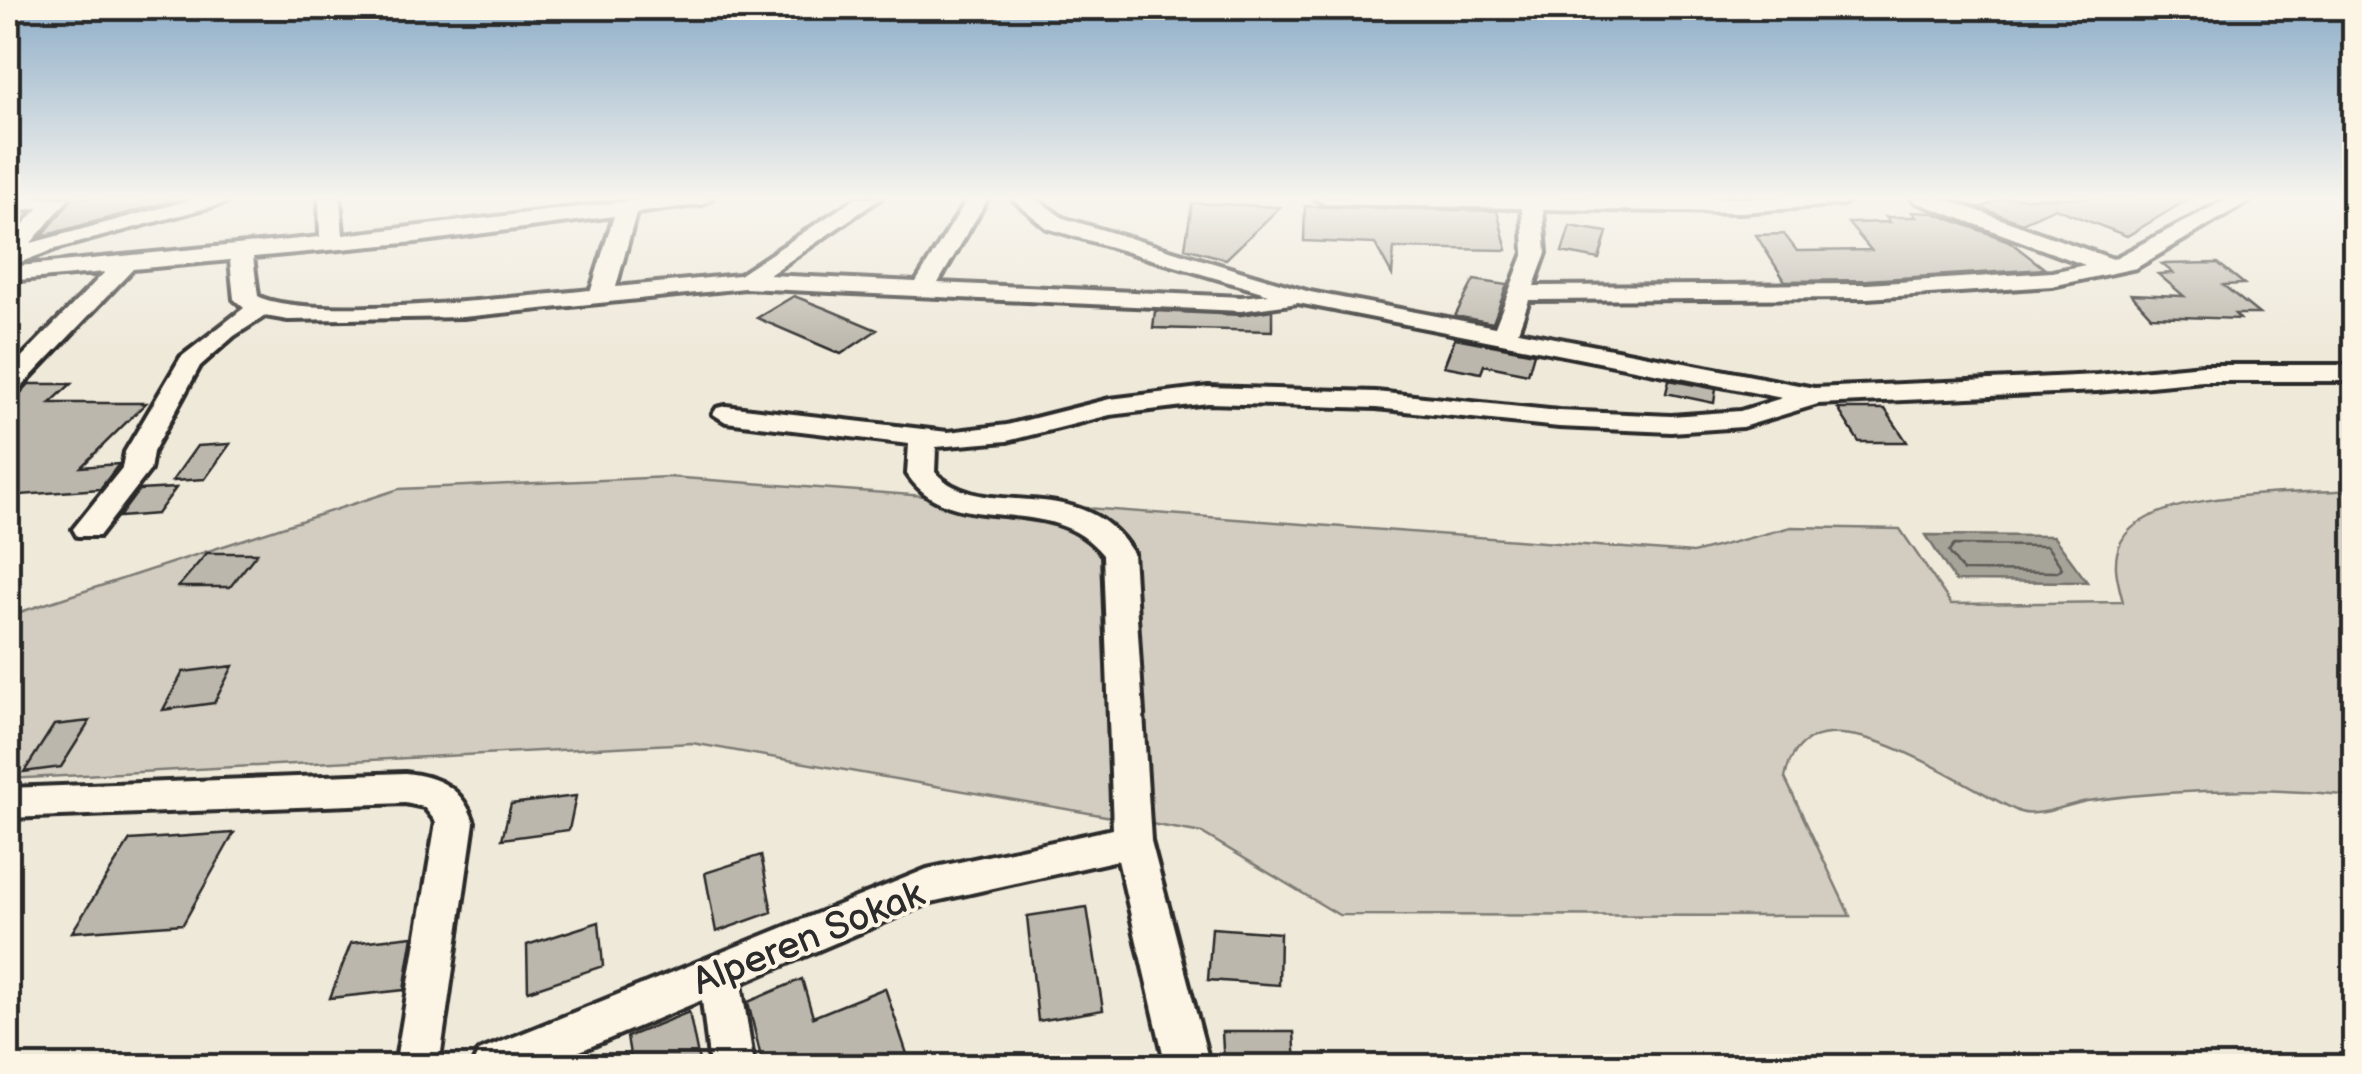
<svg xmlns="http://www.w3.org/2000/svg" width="2362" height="1074" font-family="'Balsamiq Sans',sans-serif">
	<rect width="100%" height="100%" fill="#efe9da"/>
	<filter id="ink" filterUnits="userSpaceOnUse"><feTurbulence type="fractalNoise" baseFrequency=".01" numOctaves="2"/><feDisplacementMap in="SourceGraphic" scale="20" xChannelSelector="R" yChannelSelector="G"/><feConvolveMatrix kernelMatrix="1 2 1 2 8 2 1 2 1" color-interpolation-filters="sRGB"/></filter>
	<g filter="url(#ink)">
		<path fill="#d2cdc0" stroke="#7e7c76" stroke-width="2.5" d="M669,477L1693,553L1791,527L1900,529L1951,604L2123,602C2118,582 2111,562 2121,542C2146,489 2300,494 2354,490V796C2266,787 2176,789 2087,801C2069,804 2038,818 2020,812C1972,793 1806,669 1785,778L1850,916L1339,915L1202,833L692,743L8,779V616L399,489Z"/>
		<path fill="#a6a399" stroke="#75736d" stroke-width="2.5" d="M1926,535L2053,536L2087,582L1955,581Z"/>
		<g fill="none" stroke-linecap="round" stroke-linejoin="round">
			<path stroke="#5c5b57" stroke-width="2.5" d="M1954,545L2047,546L2062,568L2057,572L1963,571L1949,552Z"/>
		</g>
		<path fill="#bcb7ac" stroke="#2b2b2b" stroke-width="2.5" d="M73,198H171L172,201L42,236Z
			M2004,198H2190L2127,236L2055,208L2022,223L1981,208Z
			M1192,203L1241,205L1280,207L1226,259L1185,248Z
			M1305,206L1497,211L1507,250L1394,248L1392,275L1375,244L1304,241Z
			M1912,212L1934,213L2009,241L2045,269L1867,280L1785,281L1756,235L1784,234L1797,251L1871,250L1848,223L1890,222L1886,217H1916Z
			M1570,226L1607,232L1599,259L1562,252Z
			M2218,263L2244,284L2223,285L2259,314H2235L2240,319L2151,316L2131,294L2184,296L2158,274L2173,273L2162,264Z
			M1474,280L1507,285L1493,323L1455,316Z
			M794,296L827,309L877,330L841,354L757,318Z
			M1272,310V331L1153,328L1155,311L1241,315Z
			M1455,338L1534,353L1528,374L1484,365L1481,373L1444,366Z
			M1669,380L1716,389L1714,403L1666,393Z
			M29,384H71L50,403H146L81,467L119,464L100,489L8,496V397L20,394Z
			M1838,409H1885L1907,442H1859Z
			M230,444L205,479L172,481L197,446Z
			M176,488L157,514L119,517L139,490Z
			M207,553H257L230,587H178Z
			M233,666L214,703L163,710L183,672Z
			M90,721L61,767L24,772L54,725Z
			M576,796L569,830L502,839L511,804Z
			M234,833L183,924L72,932L130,840Z
			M761,855L772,912L716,932L705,873Z
			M1087,907L1103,1010L1038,1021L1027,916Z
			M599,922L603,966L528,991L527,945Z
			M1212,928L1280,933L1279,985L1208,980Z
			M413,936L404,990L330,998L351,943Z
			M802,979L813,1017L885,988L911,1066H763L748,1002Z
			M689,1012L700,1066H632L627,1037Z
			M1222,1032H1294L1296,1066H1224Z"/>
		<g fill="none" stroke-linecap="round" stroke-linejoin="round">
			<defs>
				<path id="minor" d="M47,198H69L31,243L198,198H232L228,202L55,249L8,267V242Z
					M319,198H340L343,235L656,198H712L702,204L636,213L616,287L739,275L856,198H881L769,275L916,282L968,198H988L938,283L1241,297L1269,294L1047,228L1011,198H1035L1063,218L1310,292L1495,327L1524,253L1522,208L1325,204L1315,198H1854L1843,204L1741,212L1543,209L1546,253L1534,286L1867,284L2052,272L2085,265L1916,202L1912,198H1942L2113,259L2229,198H2254L2136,268L2052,286L1867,298L1529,300L1518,331L1814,388L2097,375L2203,365H2354V381H2203L2097,391L1818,404L1742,427L1671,432L1559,427L1376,408L1208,403L1110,415L1007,441L936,447L935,472C983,525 1081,467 1133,553L1151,841L1210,1066H1166L1118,860L931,902L741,983L754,1066H710L702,1000L544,1066H472L479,1051L927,869L1113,829L1103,555C1050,488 952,542 907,474L909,444L726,422L713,414L717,408L726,406L948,432L1007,425L1110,399L1208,387L1376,392L1559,411L1671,416L1740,411L1782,398L1298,303L1241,311L745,288L463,317L288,320L265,316L234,336L200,366L153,452L150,470L99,536H77L73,529L122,468L125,452L181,357L244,308L234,299L230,260L133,269L17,391L8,393V371L105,272L8,281V267L320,237ZM614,216L591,290C530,296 302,322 258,296L253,257L416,242Z
					M405,773C440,777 462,788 474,822L439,1066H395L436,822L424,807L405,803L8,818V788Z"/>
				<path id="secondary" d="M8,198H60L56,204L8,213Z"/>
			</defs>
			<use href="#minor" stroke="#2b2b2b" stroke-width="8"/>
			<use href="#secondary" stroke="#2b2b2b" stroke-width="8"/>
			<use href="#minor" fill="#fcf5e5" fill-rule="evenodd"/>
			<use href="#secondary" fill="#fcf5e5" fill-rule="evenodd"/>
		</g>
	</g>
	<linearGradient id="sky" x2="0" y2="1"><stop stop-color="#8dadc8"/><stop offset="0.57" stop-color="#f8f5ee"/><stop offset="1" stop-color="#f8f5ee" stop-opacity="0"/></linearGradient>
	<rect width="2362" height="348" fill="url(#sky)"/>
	<g text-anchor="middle" stroke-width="8" stroke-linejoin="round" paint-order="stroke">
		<g font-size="38" fill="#2b2b2b" stroke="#fcf5e5">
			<text transform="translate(808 937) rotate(-22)" y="13">Alperen Sokak</text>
		</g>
	</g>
	<rect width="2362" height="1074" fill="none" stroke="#fcf5e5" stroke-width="40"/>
	<rect x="20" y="20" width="2322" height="1034" fill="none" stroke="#2b2b2b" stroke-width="4" filter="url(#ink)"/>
</svg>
